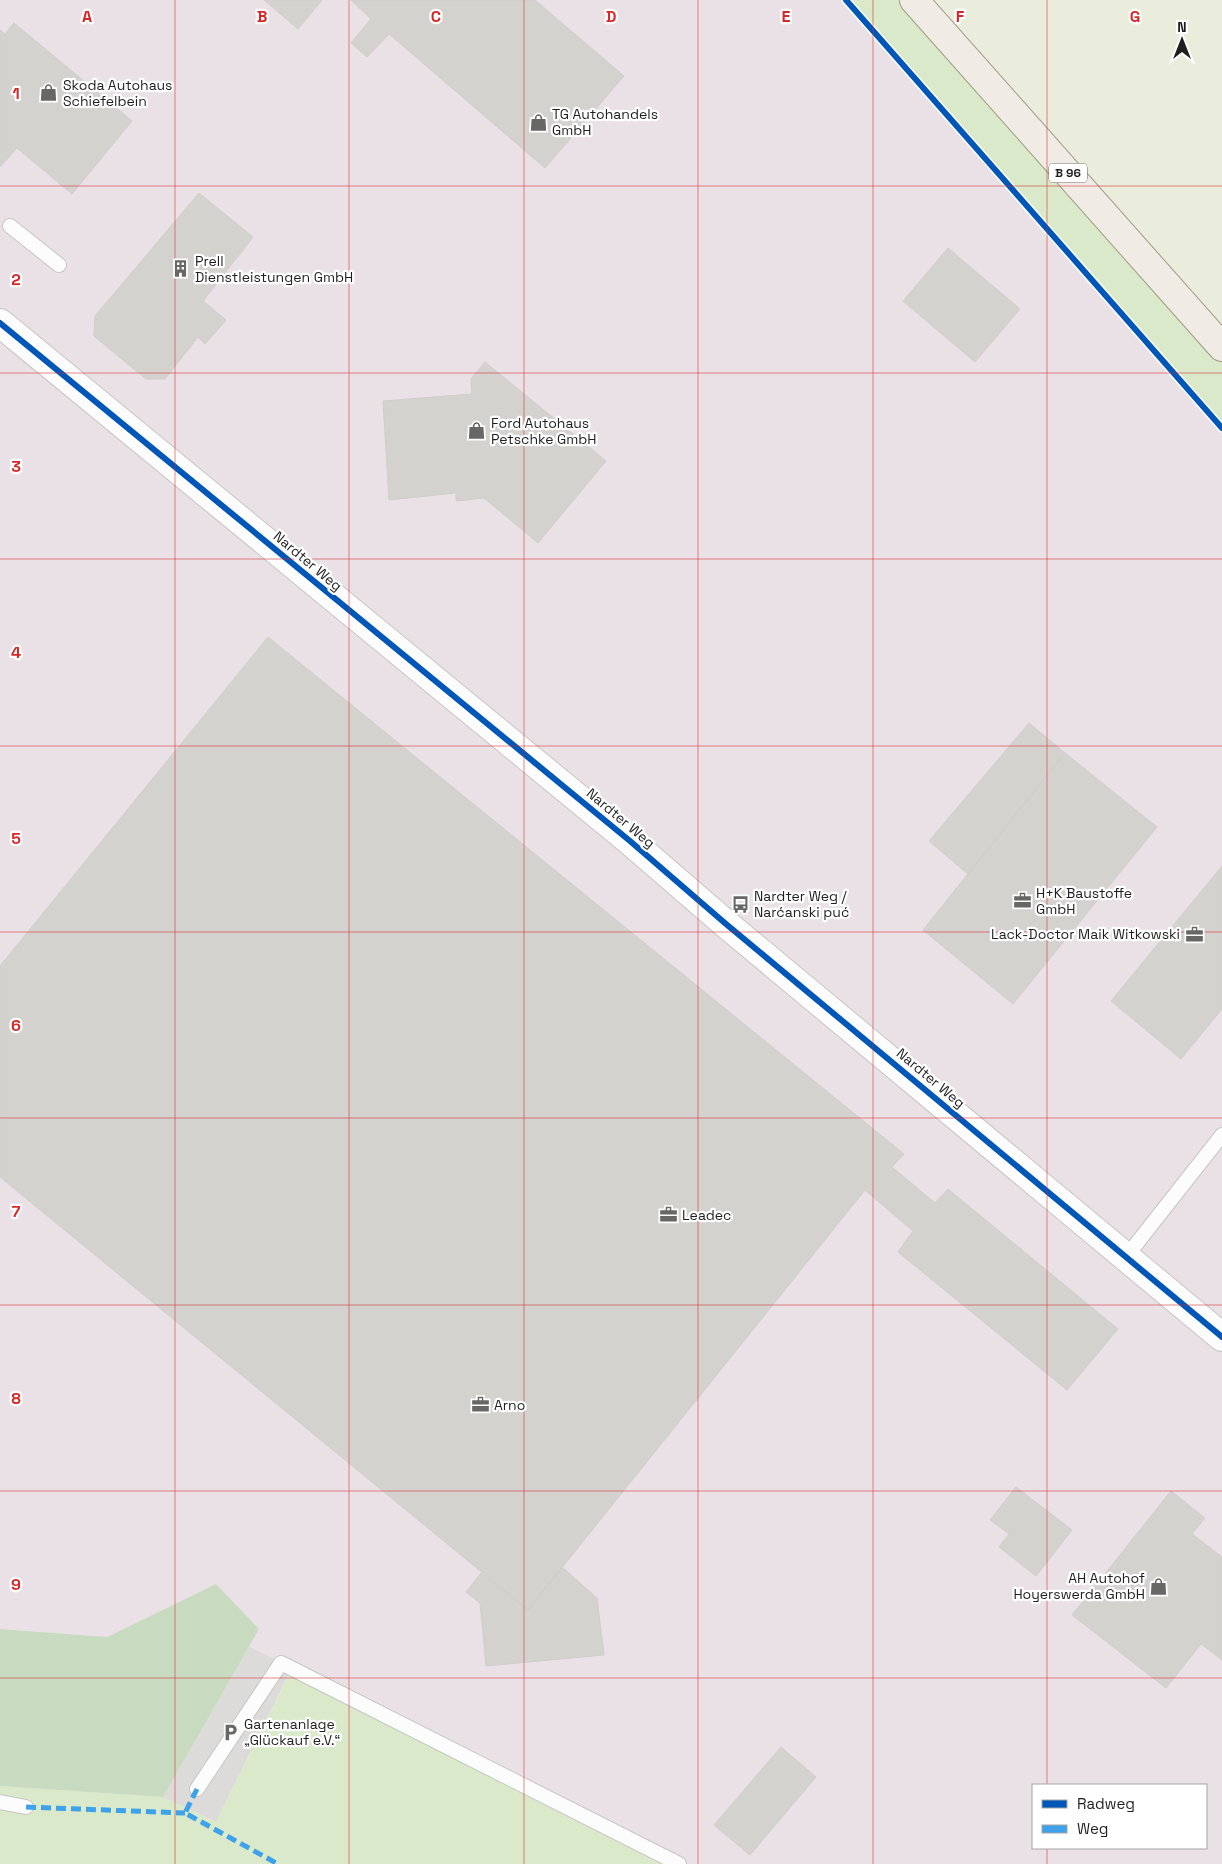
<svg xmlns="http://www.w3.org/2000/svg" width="1222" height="1864" font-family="'Space Grotesk',sans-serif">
	<rect width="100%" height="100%" fill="#edece8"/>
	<path fill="#dcdbd9" d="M249,1646L292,1668L216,1822L163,1797Z"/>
	<path fill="#eae1e6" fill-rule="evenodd" d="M0,0H845L1222,428V1864H679L249,1646L259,1629L216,1584L107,1637L0,1629ZM1033,1785H1206V1848H1033Z"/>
	<path fill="#ebeddc" d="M914,0H1222V347Z"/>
	<path fill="#d9e9c9" d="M846,0H914L1222,347V427Z
		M292,1669L679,1864H0V1786L163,1797L216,1822Z"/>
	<path fill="#c8dabf" d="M216,1584L259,1629L163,1797L0,1786V1629L107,1637Z"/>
	<path fill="#d4d2cf" stroke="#d0cdc9" d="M264,0H322L298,29Z
		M351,0H535L624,76L545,168L389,34L367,57L351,43L371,19Z
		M14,23L132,121L72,194L17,148L0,167V30L5,34Z
		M199,193L253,237L203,301L226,320L205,344L198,337L165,379H146L94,336L95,316Z
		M948,248L1020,309L975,362L903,301Z
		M485,362L606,461L538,543L484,498L456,501V493L389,500L383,401L472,394L471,379Z
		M268,637L904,1154L892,1167L935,1203L948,1189L1118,1329L1067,1390L898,1252L913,1231L865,1190L528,1610L0,1177V966Z
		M1029,723L1065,753L968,874L929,841Z
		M1065,753L1157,827L1013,1004L923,930Z
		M1222,866V1009L1181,1059L1111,1001Z
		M1016,1487L1072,1530L1036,1576L999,1547L1009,1534L990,1520Z
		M1171,1491L1205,1518L1192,1534L1222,1557V1660L1201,1644L1166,1688L1072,1615Z
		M562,1567L597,1598L604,1655L486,1666L480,1603L466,1592L481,1573L528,1610Z
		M781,1747L816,1777L750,1855L714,1825Z"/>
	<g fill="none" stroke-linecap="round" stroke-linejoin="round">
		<defs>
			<path id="service" d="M10,226L59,265
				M1126,1257L1222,1135
				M197,1789L281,1663L679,1864
				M0,1802L26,1807"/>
			<path id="minor" d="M0,323L630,841L726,924L1222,1337"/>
			<path id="primary" d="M914,0L1222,347"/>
		</defs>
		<use href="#service" stroke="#c6c6c4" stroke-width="16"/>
		<use href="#minor" stroke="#c6c6c4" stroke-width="30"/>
		<use href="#primary" stroke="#a29a86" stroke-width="30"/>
		<use href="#service" stroke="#fcfcfc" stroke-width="14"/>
		<use href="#minor" stroke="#fcfcfc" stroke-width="28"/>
		<use href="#primary" stroke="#f0ece5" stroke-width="28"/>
		<path stroke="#3da2ea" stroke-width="5" stroke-dasharray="10 5" stroke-linecap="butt" d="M197,1789L185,1813L278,1864
			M26,1807L185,1813"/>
		<defs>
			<path id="cycleway" d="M846,0L1222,428
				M0,323L630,841L726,924L1222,1337"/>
		</defs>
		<use href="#cycleway" stroke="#fff" stroke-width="9"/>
		<use href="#cycleway" stroke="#0057b8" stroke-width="6"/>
	</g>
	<path fill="none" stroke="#d62828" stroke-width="1" stroke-opacity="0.55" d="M175,0V1864M349,0V1864M524,0V1864M698,0V1864M873,0V1864M1047,0V1785M0,186H1222M0,373H1222M0,559H1222M0,746H1222M0,932H1222M0,1118H1222M0,1305H1222M0,1491H1222M0,1678H1222M1047,1848V1864"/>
	<defs>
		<symbol id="shop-bare" viewBox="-9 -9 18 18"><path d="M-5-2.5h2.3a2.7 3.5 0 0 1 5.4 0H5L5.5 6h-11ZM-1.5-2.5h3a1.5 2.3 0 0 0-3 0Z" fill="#676765" stroke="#fff" stroke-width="2.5" paint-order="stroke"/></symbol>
		<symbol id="building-bare" viewBox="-9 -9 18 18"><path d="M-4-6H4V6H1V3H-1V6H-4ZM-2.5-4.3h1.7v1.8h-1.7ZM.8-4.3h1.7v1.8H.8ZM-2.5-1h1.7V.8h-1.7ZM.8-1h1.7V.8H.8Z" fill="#676765" stroke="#fff" stroke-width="2.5" paint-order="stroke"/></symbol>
		<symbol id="office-bare" viewBox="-9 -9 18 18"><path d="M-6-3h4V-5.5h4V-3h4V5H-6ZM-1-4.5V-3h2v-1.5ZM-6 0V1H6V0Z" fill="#676765" stroke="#fff" stroke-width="2.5" paint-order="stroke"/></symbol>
		<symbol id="bus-bare" viewBox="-9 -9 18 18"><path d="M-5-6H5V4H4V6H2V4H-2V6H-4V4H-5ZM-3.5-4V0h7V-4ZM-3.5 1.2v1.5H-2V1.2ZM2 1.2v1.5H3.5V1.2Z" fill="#676765" stroke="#fff" stroke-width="2.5" paint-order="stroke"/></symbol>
		<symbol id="parking-bare" viewBox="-9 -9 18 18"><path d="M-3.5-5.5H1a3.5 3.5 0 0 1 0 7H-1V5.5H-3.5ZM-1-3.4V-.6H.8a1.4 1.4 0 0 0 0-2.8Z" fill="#676765" stroke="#fff" stroke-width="2.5" paint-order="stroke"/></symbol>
	</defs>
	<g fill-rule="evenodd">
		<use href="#shop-bare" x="36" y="80" width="25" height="25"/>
		<use href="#shop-bare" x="526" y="110" width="25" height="25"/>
		<use href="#building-bare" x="168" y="256" width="25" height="25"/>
		<use href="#shop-bare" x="464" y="418" width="25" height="25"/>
		<use href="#office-bare" x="1010" y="888" width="25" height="25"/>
		<use href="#bus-bare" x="728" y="892" width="25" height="25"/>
		<use href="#office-bare" x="1182" y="922" width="25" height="25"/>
		<use href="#office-bare" x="656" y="1202" width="25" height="25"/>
		<use href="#office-bare" x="468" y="1392" width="25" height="25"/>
		<use href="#shop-bare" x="1146" y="1574" width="25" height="25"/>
		<use href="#parking-bare" x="218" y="1720" width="25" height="25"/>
	</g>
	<g text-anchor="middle" stroke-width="4.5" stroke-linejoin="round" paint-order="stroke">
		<rect fill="#fff" stroke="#626262" stroke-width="1" x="1049" y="163.5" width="38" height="19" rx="4"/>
		<g font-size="12" font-weight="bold" fill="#1f1f1f">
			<text x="1068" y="177">B 96</text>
		</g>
		<g font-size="14" fill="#1f1f1f" stroke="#fff" text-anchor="start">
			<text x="63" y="90">Skoda Autohaus<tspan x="63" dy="16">Schiefelbein</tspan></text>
			<text x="552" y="119">TG Autohandels<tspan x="552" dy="16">GmbH</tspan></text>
			<text x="195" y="266">Prell<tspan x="195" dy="16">Dienstleistungen GmbH</tspan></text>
			<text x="491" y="428">Ford Autohaus<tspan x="491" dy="16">Petschke GmbH</tspan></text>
			<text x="1036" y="898">H+K Baustoffe<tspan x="1036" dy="16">GmbH</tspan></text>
			<text x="754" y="901">Nardter Weg /<tspan x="754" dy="16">Narćanski puć</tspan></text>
			<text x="1180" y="939" text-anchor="end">Lack-Doctor Maik Witkowski</text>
			<text x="682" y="1220">Leadec</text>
			<text x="494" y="1410">Arno</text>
			<text x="1145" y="1583" text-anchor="end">AH Autohof<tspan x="1145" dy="16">Hoyerswerda GmbH</tspan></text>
			<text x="244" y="1729">Gartenanlage<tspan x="244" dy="16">„Glückauf e.V.“</tspan></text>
		</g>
		<g font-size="14" fill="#1f1f1f" stroke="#fff">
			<text transform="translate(308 561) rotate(40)" y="5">Nardter Weg</text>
			<text transform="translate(621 818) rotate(40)" y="5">Nardter Weg</text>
			<text transform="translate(931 1078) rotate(40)" y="5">Nardter Weg</text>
		</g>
	</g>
	<g font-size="16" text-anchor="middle" font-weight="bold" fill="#d62828" stroke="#fff" stroke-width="4.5" stroke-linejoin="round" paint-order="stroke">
		<text x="87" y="22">A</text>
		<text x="262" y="22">B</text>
		<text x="436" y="22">C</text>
		<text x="611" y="22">D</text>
		<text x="786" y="22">E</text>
		<text x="960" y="22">F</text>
		<text x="1135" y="22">G</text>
		<text x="16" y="99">1</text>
		<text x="16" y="285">2</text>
		<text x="16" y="472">3</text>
		<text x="16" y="658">4</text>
		<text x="16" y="844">5</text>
		<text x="16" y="1031">6</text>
		<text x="16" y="1217">7</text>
		<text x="16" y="1404">8</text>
		<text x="16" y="1590">9</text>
	</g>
	<rect x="1032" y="1784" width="175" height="65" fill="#ffffff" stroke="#a5a5a5"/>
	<rect x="1042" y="1800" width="25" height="8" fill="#0057b8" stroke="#a5a5a5"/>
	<text x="1077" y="1809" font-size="15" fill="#1f1f1f">Radweg</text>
	<rect x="1042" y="1825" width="25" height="8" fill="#3da2ea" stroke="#a5a5a5"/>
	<text x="1077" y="1834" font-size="15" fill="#1f1f1f">Weg</text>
	<g transform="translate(1182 40)" stroke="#ffffff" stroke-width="4" paint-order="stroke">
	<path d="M0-4L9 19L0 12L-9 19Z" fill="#1f1f1f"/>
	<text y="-8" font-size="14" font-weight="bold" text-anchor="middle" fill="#1f1f1f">N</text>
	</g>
</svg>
